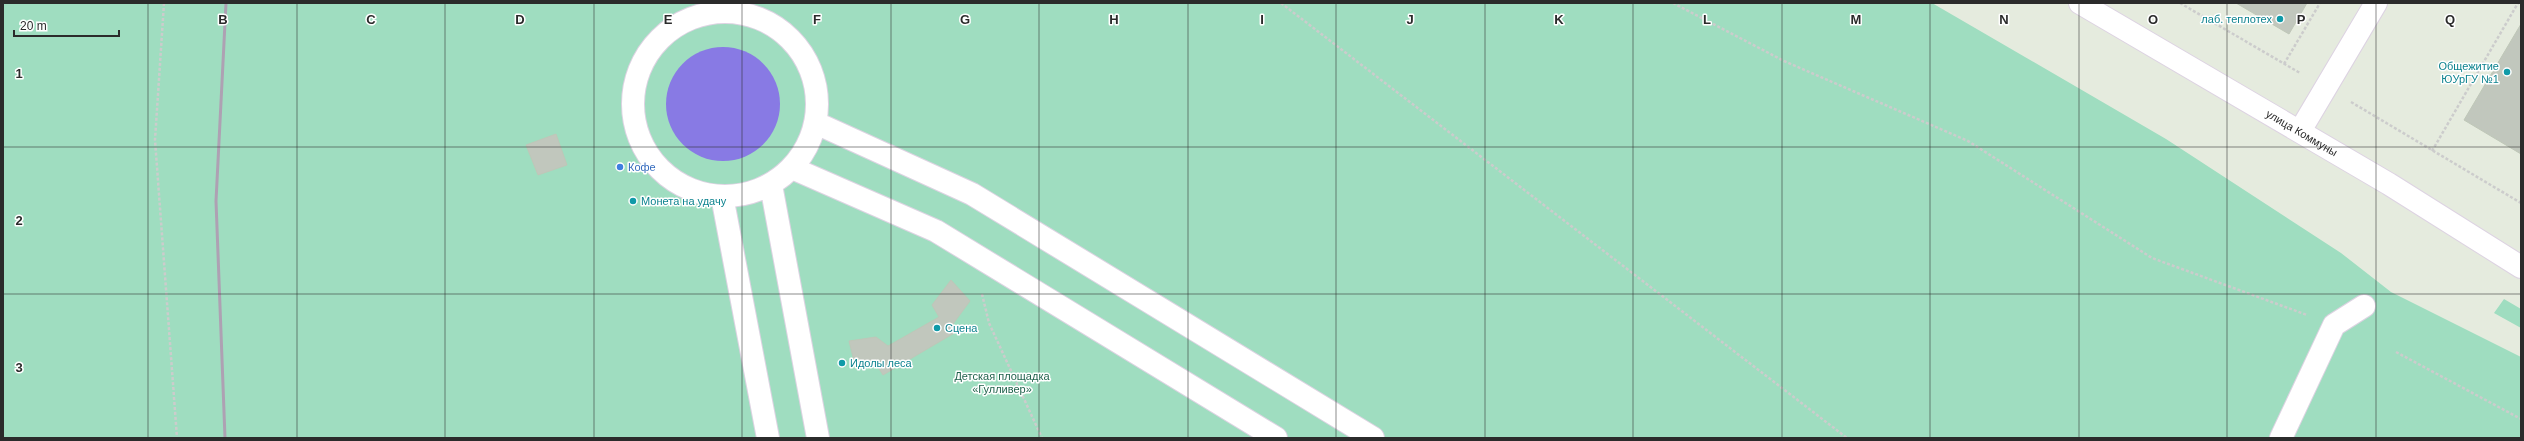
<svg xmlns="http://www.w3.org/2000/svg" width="2524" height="441" font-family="Helvetica,sans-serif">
	<rect width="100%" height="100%" fill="#e5ebde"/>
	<path fill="#9fddc0" d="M3,3H1932L2166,139L2341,253L2391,292L2521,357V438H3Z
		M2504,299L2521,309V328L2494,313Z"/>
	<path fill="#887ae4" d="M666 104a57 57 0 1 1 114 0a57 57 0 1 1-114 0Z"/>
	<path fill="#c1c7bd" stroke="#bfc7b8" d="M2236,3H2307L2289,34Z
		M2521,24V154L2464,120Z
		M556,134L567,165L538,175L526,145Z
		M951,280L970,301L953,324L956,332L883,375L876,364L856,369L849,341L876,337L888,346L939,317L932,305Z"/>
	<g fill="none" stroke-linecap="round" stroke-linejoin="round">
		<defs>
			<path id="pedestrian" d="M633 104a92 92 0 1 1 184 0a92 92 0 1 1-184 0Z
				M816,123L972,194L1373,438
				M792,168L936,231L1276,438
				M771,185L818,438
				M722,196L768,438
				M2281,438L2334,325L2364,306"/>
			<g id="minor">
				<path id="s1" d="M2080,3L2389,184L2521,267"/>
				<path d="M2300,131L2376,3"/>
			</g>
		</defs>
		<use href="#pedestrian" stroke="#ddd3e2" stroke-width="24"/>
		<use href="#minor" stroke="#ddd3e2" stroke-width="24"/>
		<path stroke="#ccc" stroke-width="2.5" stroke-dasharray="3 2" stroke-linecap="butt" d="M164,3L155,140L177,438
			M1281,3L1847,438
			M1673,3L1784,61L1968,141L2152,258L2307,315
			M2180,3L2300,73
			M2284,64L2320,3
			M2351,102L2521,203
			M2432,151L2518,3
			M982,294L989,323L1042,438
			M2396,352L2521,419"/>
		<use href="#pedestrian" stroke="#fff" stroke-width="22"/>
		<use href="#minor" stroke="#fff" stroke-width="22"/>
		<path stroke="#aea1b3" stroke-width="3" d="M225,438L216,201L226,3"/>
	</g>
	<path fill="none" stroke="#2b2b2b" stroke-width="1" stroke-opacity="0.55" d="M148,3V438M297,3V438M445,3V438M594,3V438M742,3V438M891,3V438M1039,3V438M1188,3V438M1336,3V438M1485,3V438M1633,3V438M1782,3V438M1930,3V438M2079,3V438M2227,3V438M2376,3V438M3,147H2521M3,294H2521"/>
	<g fill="#0f9aa8" stroke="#fff" stroke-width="1.5">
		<circle cx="2280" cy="19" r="4"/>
		<circle cx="2507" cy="72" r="4"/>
		<circle cx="633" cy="201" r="4"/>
		<circle cx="937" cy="328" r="4"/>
		<circle cx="842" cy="363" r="4"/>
	</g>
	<circle fill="#3f7fe0" stroke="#fff" stroke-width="1.5" cx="620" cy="167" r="4"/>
	<g text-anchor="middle" stroke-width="3" stroke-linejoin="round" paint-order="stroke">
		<g font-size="11" fill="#0d838f" stroke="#fff" text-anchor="start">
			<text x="2272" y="23" text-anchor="end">лаб. теплотех</text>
			<text x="2499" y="70" text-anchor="end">Общежитие<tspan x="2499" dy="13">ЮУрГУ №1</tspan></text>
			<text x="641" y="205">Монета на удачу</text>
			<text x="945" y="332">Сцена</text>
			<text x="850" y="367">Идолы леса</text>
		</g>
		<g font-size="11" fill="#2b2b2b" stroke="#fff">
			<text dy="4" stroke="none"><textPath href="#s1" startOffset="257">улица Коммуны</textPath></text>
		</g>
		<g font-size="11" fill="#366cbe" stroke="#fff" text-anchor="start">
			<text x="628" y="171">Кофе</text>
		</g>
		<g font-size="11" fill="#20624c" stroke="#fff">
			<text x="1002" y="380">Детская площадка<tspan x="1002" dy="13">«Гулливер»</tspan></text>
		</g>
	</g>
	<g font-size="13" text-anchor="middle" font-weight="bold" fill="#2b2b2b" stroke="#fff" stroke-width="3" stroke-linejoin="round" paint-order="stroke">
		<text x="223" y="24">B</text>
		<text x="371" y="24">C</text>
		<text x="520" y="24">D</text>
		<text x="668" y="24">E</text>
		<text x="817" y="24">F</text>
		<text x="965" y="24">G</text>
		<text x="1114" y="24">H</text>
		<text x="1262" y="24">I</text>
		<text x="1410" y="24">J</text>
		<text x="1559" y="24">K</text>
		<text x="1707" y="24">L</text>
		<text x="1856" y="24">M</text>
		<text x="2004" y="24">N</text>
		<text x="2153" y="24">O</text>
		<text x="2301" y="24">P</text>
		<text x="2450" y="24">Q</text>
		<text x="19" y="78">1</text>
		<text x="19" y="225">2</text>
		<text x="19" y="372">3</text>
	</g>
	<rect width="2524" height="441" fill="none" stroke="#2b2b2b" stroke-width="8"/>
	<path d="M14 30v6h105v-6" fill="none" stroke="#2b2b2b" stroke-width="2"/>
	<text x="20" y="30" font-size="12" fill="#2b2b2b" stroke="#ffffff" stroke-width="3" paint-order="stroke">20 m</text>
</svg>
